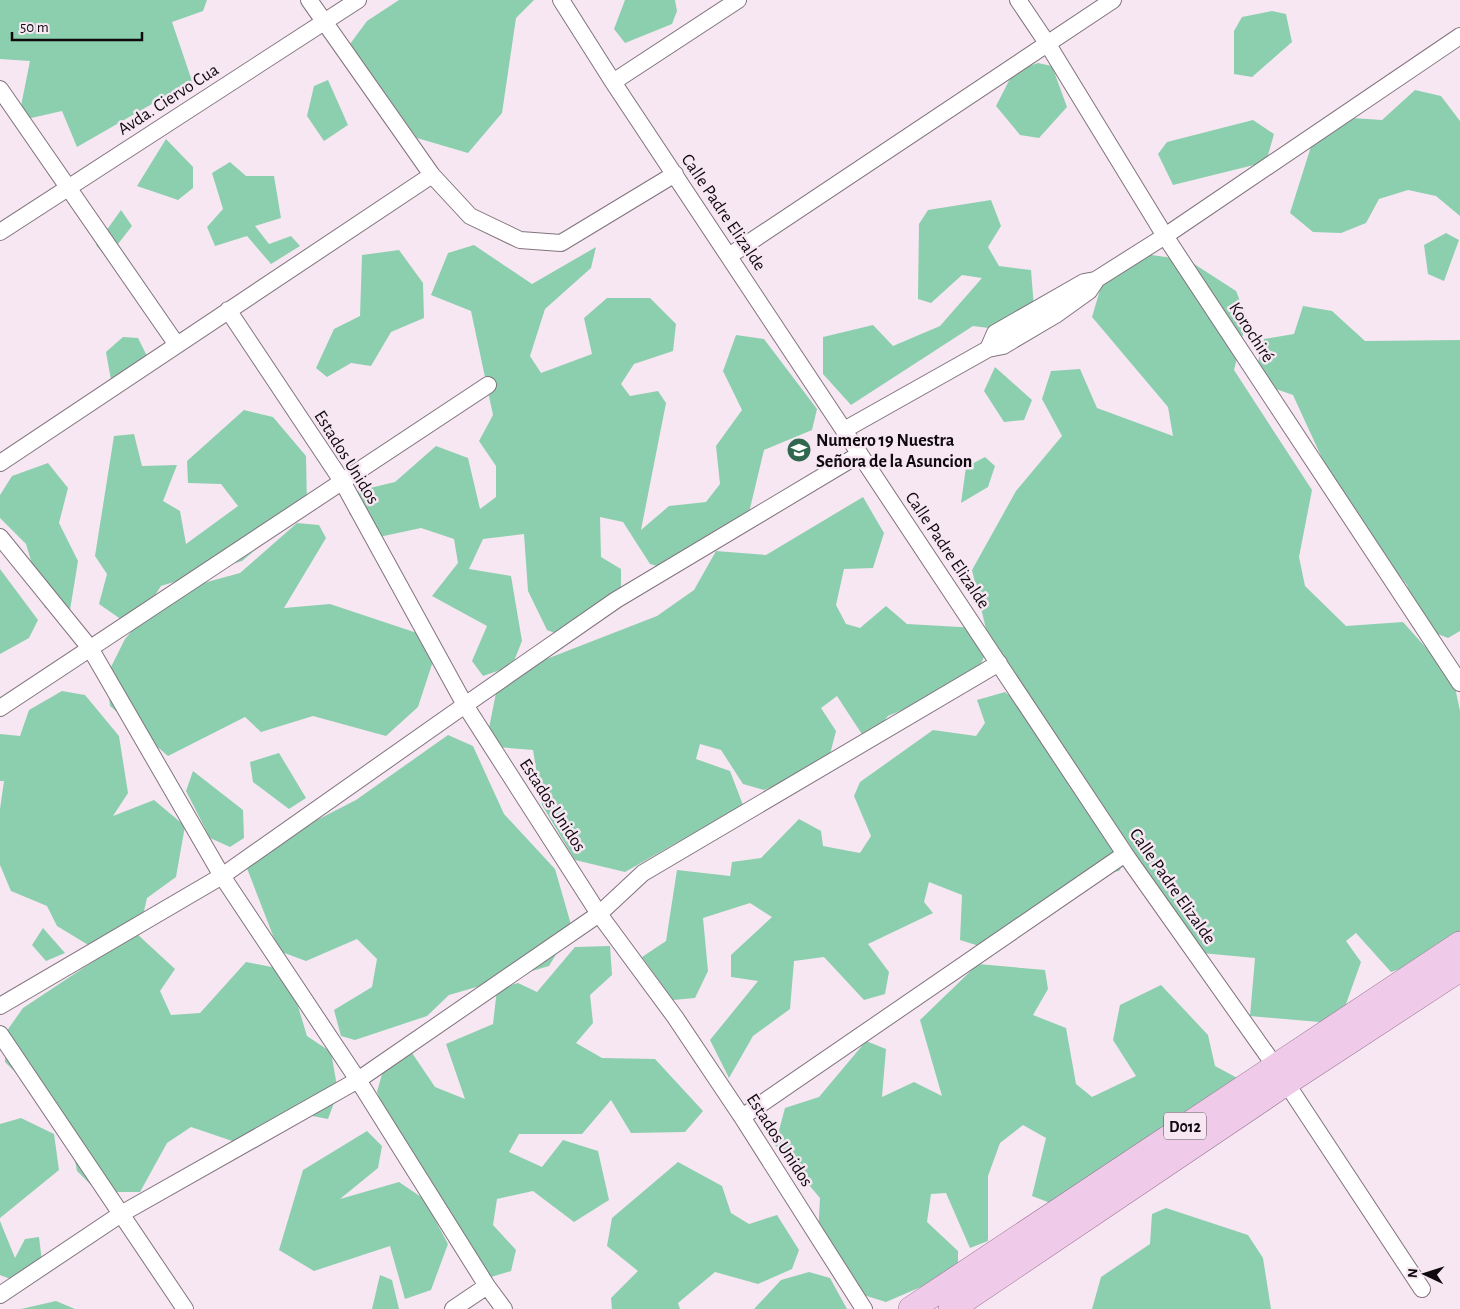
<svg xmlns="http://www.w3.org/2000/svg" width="1460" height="1309" font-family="'Alegreya Sans',sans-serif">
	<rect width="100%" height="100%" fill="#f7e7f3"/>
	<path fill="#8ccfae" d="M0,0H207L203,11L172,22L192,81L77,147L62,111L18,121L30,61L0,59Z
		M399,0H534L516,18L502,113L468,153L417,138L350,44L367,21Z
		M625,0H675L677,11L672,24L625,43L614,29Z
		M1272,11L1286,14L1292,42L1252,77L1234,74V31L1242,17Z
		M1038,63L1052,66L1067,107L1039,138L1020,135L996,106L1014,71Z
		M328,80L348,125L324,141L307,116L314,86Z
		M1415,90L1441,96L1460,121V216L1436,196L1408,190L1379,199L1366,223L1341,233L1313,232L1290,213L1313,140L1352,118L1382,120Z
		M1253,120L1274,134L1266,162L1173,185L1158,154L1167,142Z
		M166,139L193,167V188L178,200L137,186Z
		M230,162L246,176H274L281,218L255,226L269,244L291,236L300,246L271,264L247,236L215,246L207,227L223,209L212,173Z
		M991,200L1001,226L988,247L999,266L1031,270L1036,334L973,326L851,405L823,374V337L873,325L893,346L940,326L982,278L962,275L931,303L918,299L919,224L928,210Z
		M121,210L132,226L107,258L96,245Z
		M1446,233L1459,240L1444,281L1428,274L1424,245Z
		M474,245L532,284L596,247L591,268L545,309L530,356L541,373L592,354L584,318L607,298H650L676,324L673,351L634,364L621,384L630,396L658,391L666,403L641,530L669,506L706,502L720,484L716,446L742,410L723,371L736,335L764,339L817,409L812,430L764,450L746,525L664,568L650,564L623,522L600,517L601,557L621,569V590L567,638L547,630L528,591L524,534L483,539L469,569L511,576L522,641L512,666L483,676L472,661L487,626L432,596L458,563L454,539L421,528L379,537L349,514L353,492L395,482L436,446L468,458L480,509L496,497V466L479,441L493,415L471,311L431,295L448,253Z
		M399,250L423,283L424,318L391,332L371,366L351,363L327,377L316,368L334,329L360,316L362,255Z
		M1144,254L1188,260L1236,291L1247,318L1234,370L1312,490L1299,557L1305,586L1346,626L1403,622L1453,678L1460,711V949L1391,972L1356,933L1346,941L1361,962L1342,1015L1331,1023L1250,1016L1255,958L1202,953L1125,838L1132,852L1119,871L1091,876L979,946L960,940L962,895L929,882L924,902L933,913L868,944L889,972L885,994L864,1000L824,957L794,961L790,1009L753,1036L729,1078L710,1040L758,981L731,977V955L772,917L750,903L703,918L708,971L695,998L673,1000L642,957L666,941L677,870L730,876L732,862L761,858L799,819L821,831L823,846L860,853L871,836L854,796L860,782L933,730L976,736L985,723L977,700L1005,692L1055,733L1061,742L986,629L972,570L1016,491L1062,436L1042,399L1051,371L1080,369L1097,408L1173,436L1168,407L1092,317L1105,273Z
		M1303,306L1332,311L1365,341L1460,340V631L1448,638L1422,628L1407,585L1344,506L1293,395L1253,381L1264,339L1294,334Z
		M123,337L138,338L147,356L111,380L106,352Z
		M995,367L1032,400L1024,420L1004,422L984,391Z
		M244,410L273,417L306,456L307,506L242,561L161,586L142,615L122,620L99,604L107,574L95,556L114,436L134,434L142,466L177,465L163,501L180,511L186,544L238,506L221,484L188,483L187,461Z
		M985,457L995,466L988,487L961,503L966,467Z
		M48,463L68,488L59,523L78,561L70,610L45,608L26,544L0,518V495L12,476Z
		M863,497L884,533L873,568L844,569L836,605L846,624L860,628L886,606L907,624L977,628L989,644L975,679L888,716L867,742L837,696L821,708L836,731L827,766L764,790L743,784L721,750L700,744L696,759L730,771L743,805L625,872L575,860L542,805L533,750L497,747L489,728L497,688L513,672L657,616L694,590L716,551L766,555Z
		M297,523L319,525L326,538L284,608L330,604L426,636L435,655L418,707L386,736L313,716L261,732L245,717L168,756L110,706L107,675L125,639L163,594L240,573Z
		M0,569L38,620L29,638L0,654Z
		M62,691L85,695L119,736L128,793L113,816L154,800L185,826L176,877L147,898L141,924L90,946L57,926L47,906L11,891L0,865V809L4,781H0V734L20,736L29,710Z
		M448,735L473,746L504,814L555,869L572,928L549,966L449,995L427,1016L355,1040L341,1036L334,1010L372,987L377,959L357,939L306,961L279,951L243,858L356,800Z
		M279,753L306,798L289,809L253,782L250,762Z
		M193,771L243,810L244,838L230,847L210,838L186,791Z
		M43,928L65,953L46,961L32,945Z
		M136,933L175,969L160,991L171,1015L200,1013L246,962L287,970L307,1036L331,1052L338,1092L328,1119L291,1112L244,1145L191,1127L167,1143L140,1192H98L77,1171L68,1125L5,1062L6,1032L23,1008Z
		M610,946L612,975L590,995L593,1023L576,1043L602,1058L655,1059L703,1111L685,1132L631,1133L611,1100L582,1134H519L509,1152L542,1167L563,1140L598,1151L609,1200L574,1222L533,1191L497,1199L493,1225L516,1250L511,1271L491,1277L403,1154L377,1092L387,1056L408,1047L435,1087L465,1099L446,1044L493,1024L497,989L518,983L537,992L575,947Z
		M978,964L1045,970L1048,989L1033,1015L1066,1028L1076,1084L1092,1097L1136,1076L1113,1040L1120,1005L1161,985L1208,1035L1215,1066L1241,1080L1199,1123L1169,1121L1163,1144L1066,1209L1032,1196L1046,1138L1023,1125L1000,1143L988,1176V1241L970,1248L946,1193L931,1194L927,1222L958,1251V1271L886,1302L857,1293L818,1236L820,1198L775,1145L785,1108L819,1097L866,1041L886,1049L882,1097L914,1082L942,1096L920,1020Z
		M21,1118L54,1134L59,1170L0,1218V1124Z
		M367,1131L382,1146L378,1168L340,1199L399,1182L424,1199L448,1244L431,1290L405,1299L390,1246L314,1271L279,1250L303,1170Z
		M678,1162L722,1186L731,1213L749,1224L777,1215L799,1250L792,1269L758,1284L715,1272L678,1303L680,1309H612L611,1298L638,1271L607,1246L612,1218Z
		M1166,1208L1248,1235L1263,1258L1271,1309H1092L1101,1277L1150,1244L1152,1214Z
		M0,1221L15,1258L25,1239L39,1237L43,1270L18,1282L0,1275Z
		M809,1272L830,1278L847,1309H754L781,1280Z
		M380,1275L392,1280L399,1309H372Z
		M56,1301L75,1309H21Z"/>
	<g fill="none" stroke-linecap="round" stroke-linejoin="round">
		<defs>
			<path id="minor" d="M309,0L432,175L470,216L520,240L561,243L675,174
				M561,0L613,82L1125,854L1275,1066L1422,1289
				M1018,0L1047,43L1165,236L1460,683
				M613,82L738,0
				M0,89L177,345
				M0,232L358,0
				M729,256L1113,0
				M228,310L342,481L465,705L599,914L675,1017L742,1117L864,1309
				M988,349L995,333L1084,282L1095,280
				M844,430L988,349L1003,346L1057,314L1089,291L1097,279L1165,236L1460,36
				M0,463L432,175
				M0,537L90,648L222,876L358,1080L487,1286L504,1309
				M0,708L488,385
				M0,1006L222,876L465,705L616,600L860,454
				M0,1034L185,1309
				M742,1117L1125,854
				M0,1295L121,1214L358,1080L599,914L643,873L999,663
				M453,1309L487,1286"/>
			<path id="primary" d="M911,1309L1460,944
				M951,1309L1286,1083L1460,969"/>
		</defs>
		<use href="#minor" stroke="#81737e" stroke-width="18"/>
		<use href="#primary" stroke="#9a7193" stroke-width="26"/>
		<use href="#minor" stroke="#fff" stroke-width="16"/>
		<use href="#primary" stroke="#efcbe9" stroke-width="25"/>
	</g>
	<defs>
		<symbol id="school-disc" viewBox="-11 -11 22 22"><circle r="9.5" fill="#30674e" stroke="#f7e7f3"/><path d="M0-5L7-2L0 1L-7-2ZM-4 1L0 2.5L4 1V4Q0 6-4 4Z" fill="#fff"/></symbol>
	</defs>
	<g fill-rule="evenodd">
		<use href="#school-disc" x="785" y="436" width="28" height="28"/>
	</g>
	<g text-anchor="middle" stroke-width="5" stroke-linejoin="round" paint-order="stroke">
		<rect fill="#f7e7f3" stroke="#554c53" stroke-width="1" x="1164" y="1112.5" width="42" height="27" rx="4"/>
		<g font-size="16" font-weight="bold" fill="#0f0a0e">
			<text x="1185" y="1132">D012</text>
		</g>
		<g font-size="18" fill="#0f0a0e" stroke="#f7e7f3">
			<text transform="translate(168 99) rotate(-33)" y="6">Avda. Ciervo Cua</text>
			<text transform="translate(724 212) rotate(56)" y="6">Calle Padre Elizalde</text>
			<text transform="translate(1252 332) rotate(57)" y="6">Korochiré</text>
			<text transform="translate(347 457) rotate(58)" y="6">Estados Unidos</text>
			<text transform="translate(948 550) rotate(56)" y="6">Calle Padre Elizalde</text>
			<text transform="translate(553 805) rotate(57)" y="6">Estados Unidos</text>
			<text transform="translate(1173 886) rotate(55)" y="6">Calle Padre Elizalde</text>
			<text transform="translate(780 1140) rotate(57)" y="6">Estados Unidos</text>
		</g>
		<g font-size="18" font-weight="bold" fill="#0f0a0e" stroke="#f7e7f3" text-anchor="start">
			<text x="816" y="446">Numero 19 Nuestra<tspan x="816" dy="21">Señora de la Asuncion</tspan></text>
		</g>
	</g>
	<g transform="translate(1425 1274) rotate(274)" stroke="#f7e7f3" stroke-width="4" paint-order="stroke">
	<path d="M0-4L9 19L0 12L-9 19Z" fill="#0f0a0e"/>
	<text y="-8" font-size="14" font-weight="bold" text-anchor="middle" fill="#0f0a0e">N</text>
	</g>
	<path d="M12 32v8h130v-8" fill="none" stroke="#0f0a0e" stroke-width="2.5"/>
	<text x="20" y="32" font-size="15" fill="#0f0a0e" stroke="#f7e7f3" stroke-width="4" paint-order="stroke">50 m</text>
</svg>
